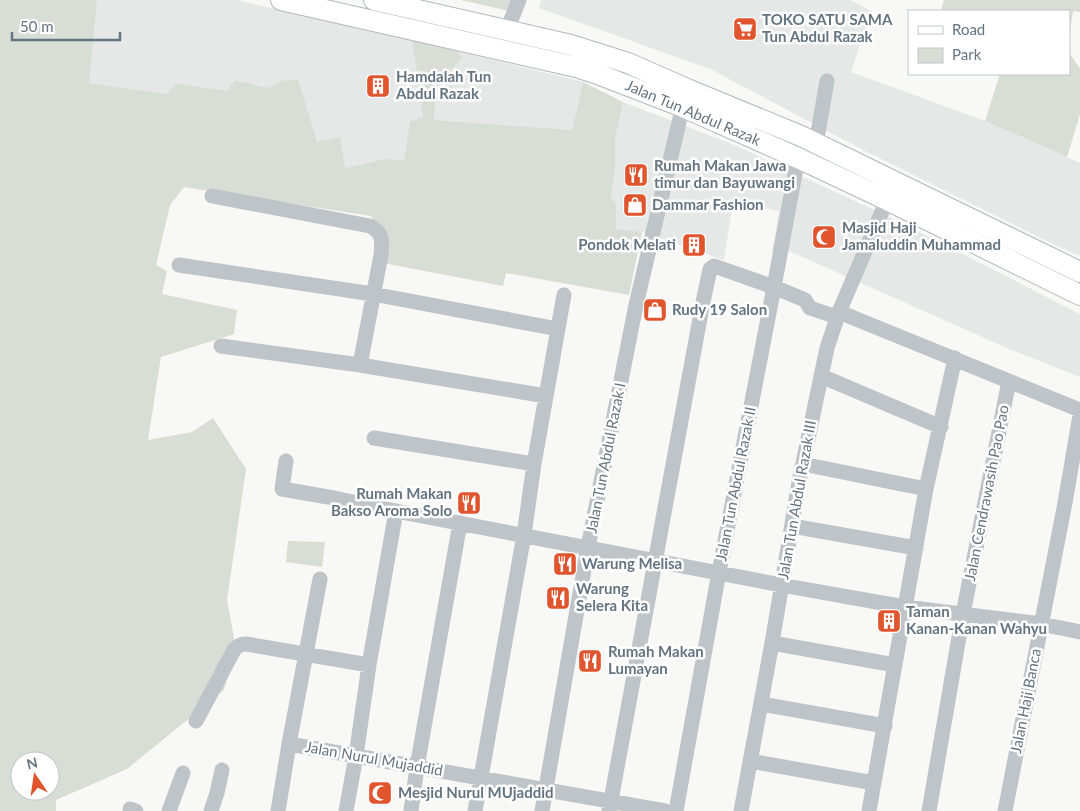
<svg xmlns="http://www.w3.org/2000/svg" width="1080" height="811" font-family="Lato,sans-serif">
	<rect width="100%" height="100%" fill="#f8f8f6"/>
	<path fill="#e6e7e7" d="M97,0H237L412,40L423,117L410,123L404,160L385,159L345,168L317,142L280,81L269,88L235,80L227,91L176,83L167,94L88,83Z
		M541,0H851L871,11L851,72L985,121L1080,163V256L1059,247L867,152L710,69L539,8Z
		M457,51L583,82L572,130L434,120L437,85L462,58Z
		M623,102L732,144L898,221L1080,314V377L1009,349L789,251L772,252L779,211L733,203L724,260L642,232L616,229V203L611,198L615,170V139Z"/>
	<path fill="#d8ddd5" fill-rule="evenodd" d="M0,0H97L89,83L167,94L176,83L227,91L235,80L269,88L280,81L298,79L317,142L340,137L345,168L385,159L404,160L410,122L423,117L412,40L457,51L462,58L437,85L434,120L572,130L583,82L623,102L615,139V170L611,198L616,203V229L642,232L629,295L506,273L503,286L383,263L386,234L371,216L184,187L170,205L156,265L167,271L162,294L237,310L234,334L161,357L148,440L192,432L213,418L246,469L227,600L236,649L224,690L127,769L56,800V811H0ZM20,761H50V791H20Z
		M461,0H520L518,13Z
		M944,0H1080V12L1073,11L1069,38V11H941Z
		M1069,52L1080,69V114L1067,157L985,121L1000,74H1069Z
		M288,541L325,542L322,567L286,562Z"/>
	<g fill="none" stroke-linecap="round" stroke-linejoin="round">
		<defs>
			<path id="major" d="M281,0L576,67L595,73L683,107L798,158L887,200L1080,295
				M374,0L571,45L628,63L687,89L801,136L1080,272"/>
		</defs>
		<use href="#major" stroke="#b3b8bc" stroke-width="22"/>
		<path stroke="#bfc4c8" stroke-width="15" d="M507,30L519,0
			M816,144L827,81
			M212,196L370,226C384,233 382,242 381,255L360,365L546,396
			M179,265L373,294L558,329
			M839,312L1080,410
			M221,346L360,365
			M821,376L941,427
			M374,438L534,464
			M286,461L282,489L334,498L396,511L781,585L905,607L1041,624L1080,632
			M803,464L926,489
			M792,526L916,548
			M772,643L895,665
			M761,704L885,726
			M196,721L234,650C238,646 240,644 246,644L369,665
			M289,744L665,811
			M750,761L874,783
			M130,809L136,811
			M169,811L183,773
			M211,811L217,793L222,770
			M278,811L289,744L320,579
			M346,811L356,756L369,665L396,511
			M411,811L417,767L460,523
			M475,811L524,535L534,464L564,295
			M542,811L588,547L636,305L685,97
			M609,811L703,302L710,269L714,266L717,267L774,287L805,300L810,308L837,317
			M676,811L719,572L774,287L798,158
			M741,811L772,643L799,482L827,348L839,312L887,200
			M869,811L926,489L955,358
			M929,811L963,614L1009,381
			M1005,811L1065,503L1080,415"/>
		<use href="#major" stroke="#fff" stroke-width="20"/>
	</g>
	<defs>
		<symbol id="supermarket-square" viewBox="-11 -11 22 22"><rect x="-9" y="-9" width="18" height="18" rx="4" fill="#e0552e" stroke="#fff"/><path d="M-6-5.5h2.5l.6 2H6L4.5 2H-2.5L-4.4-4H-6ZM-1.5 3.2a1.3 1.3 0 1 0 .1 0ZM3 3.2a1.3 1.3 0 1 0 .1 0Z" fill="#fff"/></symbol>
		<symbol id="building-square" viewBox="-11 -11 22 22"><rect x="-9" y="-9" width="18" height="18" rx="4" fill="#e0552e" stroke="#fff"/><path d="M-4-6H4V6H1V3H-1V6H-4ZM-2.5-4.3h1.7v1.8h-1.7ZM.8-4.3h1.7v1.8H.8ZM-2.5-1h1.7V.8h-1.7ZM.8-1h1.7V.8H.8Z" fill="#fff"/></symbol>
		<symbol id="restaurant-square" viewBox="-11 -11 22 22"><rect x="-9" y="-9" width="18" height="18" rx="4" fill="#e0552e" stroke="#fff"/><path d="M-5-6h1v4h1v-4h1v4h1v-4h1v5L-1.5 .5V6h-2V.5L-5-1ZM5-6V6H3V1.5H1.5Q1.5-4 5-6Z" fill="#fff"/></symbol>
		<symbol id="shop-square" viewBox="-11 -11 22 22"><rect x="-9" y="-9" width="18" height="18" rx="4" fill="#e0552e" stroke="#fff"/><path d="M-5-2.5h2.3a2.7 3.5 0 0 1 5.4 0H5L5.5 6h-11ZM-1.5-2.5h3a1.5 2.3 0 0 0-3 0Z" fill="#fff"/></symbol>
		<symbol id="mosque-square" viewBox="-11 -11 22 22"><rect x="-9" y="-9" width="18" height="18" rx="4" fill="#e0552e" stroke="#fff"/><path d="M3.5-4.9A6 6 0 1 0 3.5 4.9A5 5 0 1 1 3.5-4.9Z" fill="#fff"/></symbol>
	</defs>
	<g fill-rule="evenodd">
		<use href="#supermarket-square" x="731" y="15" width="28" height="28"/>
		<use href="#building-square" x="364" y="72" width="28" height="28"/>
		<use href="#restaurant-square" x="622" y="161" width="28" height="28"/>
		<use href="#shop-square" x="621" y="191" width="28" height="28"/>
		<use href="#mosque-square" x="810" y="223" width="28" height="28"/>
		<use href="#building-square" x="680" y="231" width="28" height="28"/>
		<use href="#shop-square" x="641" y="296" width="28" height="28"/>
		<use href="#restaurant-square" x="455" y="489" width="28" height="28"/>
		<use href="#restaurant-square" x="551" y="550" width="28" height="28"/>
		<use href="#restaurant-square" x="544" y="584" width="28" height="28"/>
		<use href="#building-square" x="875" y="607" width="28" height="28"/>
		<use href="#restaurant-square" x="576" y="647" width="28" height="28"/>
		<use href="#mosque-square" x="366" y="779" width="28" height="28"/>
	</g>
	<g text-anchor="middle" stroke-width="5" stroke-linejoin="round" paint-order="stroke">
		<g font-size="15" font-weight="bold" fill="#647480" stroke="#fff" text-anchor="start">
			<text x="762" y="25">TOKO SATU SAMA<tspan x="762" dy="17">Tun Abdul Razak</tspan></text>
			<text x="396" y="82">Hamdalah Tun<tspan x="396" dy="17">Abdul Razak</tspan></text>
			<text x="654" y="171">Rumah Makan Jawa<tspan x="654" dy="17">timur dan Bayuwangi</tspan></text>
			<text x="652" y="210">Dammar Fashion</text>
			<text x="842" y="233">Masjid Haji<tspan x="842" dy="17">Jamaluddin Muhammad</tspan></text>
			<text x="676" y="250" text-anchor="end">Pondok Melati</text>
			<text x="672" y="315">Rudy 19 Salon</text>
			<text x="452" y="499" text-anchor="end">Rumah Makan<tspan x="452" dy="17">Bakso Aroma Solo</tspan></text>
			<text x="582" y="569">Warung Melisa</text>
			<text x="576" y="594">Warung<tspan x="576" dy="17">Selera Kita</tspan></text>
			<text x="906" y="617">Taman<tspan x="906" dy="17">Kanan-Kanan Wahyu</tspan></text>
			<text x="608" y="657">Rumah Makan<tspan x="608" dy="17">Lumayan</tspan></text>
			<text x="398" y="798">Mesjid Nurul MUjaddid</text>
		</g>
		<g font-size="15" fill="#647480" stroke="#fff">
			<text transform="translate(693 113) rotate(23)" y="5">Jalan Tun Abdul Razak</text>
			<text transform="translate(606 458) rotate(-79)" y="5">Jalan Tun Abdul Razak I</text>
			<text transform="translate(736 484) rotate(-79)" y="5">Jalan Tun Abdul Razak II</text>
			<text transform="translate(987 493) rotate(-79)" y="5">Jalan Cendrawasih Pao Pao</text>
			<text transform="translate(797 500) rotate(-80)" y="5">Jalan Tun Abdul Razak III</text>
			<text transform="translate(1026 701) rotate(-79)" y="5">Jalan Haji Banca</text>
			<text transform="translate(374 759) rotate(10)" y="5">Jalan Nurul Mujaddid</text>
		</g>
	</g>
	<rect x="908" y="10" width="162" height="65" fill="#ffffff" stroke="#c1c7cc"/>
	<rect x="918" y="26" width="25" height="8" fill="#ffffff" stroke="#c1c7cc"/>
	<text x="952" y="35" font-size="15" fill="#647480">Road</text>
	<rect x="918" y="48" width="25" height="15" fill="#d8ddd5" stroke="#c1c7cc"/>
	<text x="952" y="60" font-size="15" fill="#647480">Park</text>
	<g transform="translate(35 776) rotate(347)"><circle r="24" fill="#ffffff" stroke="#c1c7cc"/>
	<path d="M0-4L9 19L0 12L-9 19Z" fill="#e0552e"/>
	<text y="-8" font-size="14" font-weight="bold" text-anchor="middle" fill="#647480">N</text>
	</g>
	<path d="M12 32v8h108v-8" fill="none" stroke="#647480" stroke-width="2.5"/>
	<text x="20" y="32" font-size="15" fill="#647480" stroke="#ffffff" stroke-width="4" paint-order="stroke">50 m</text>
</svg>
